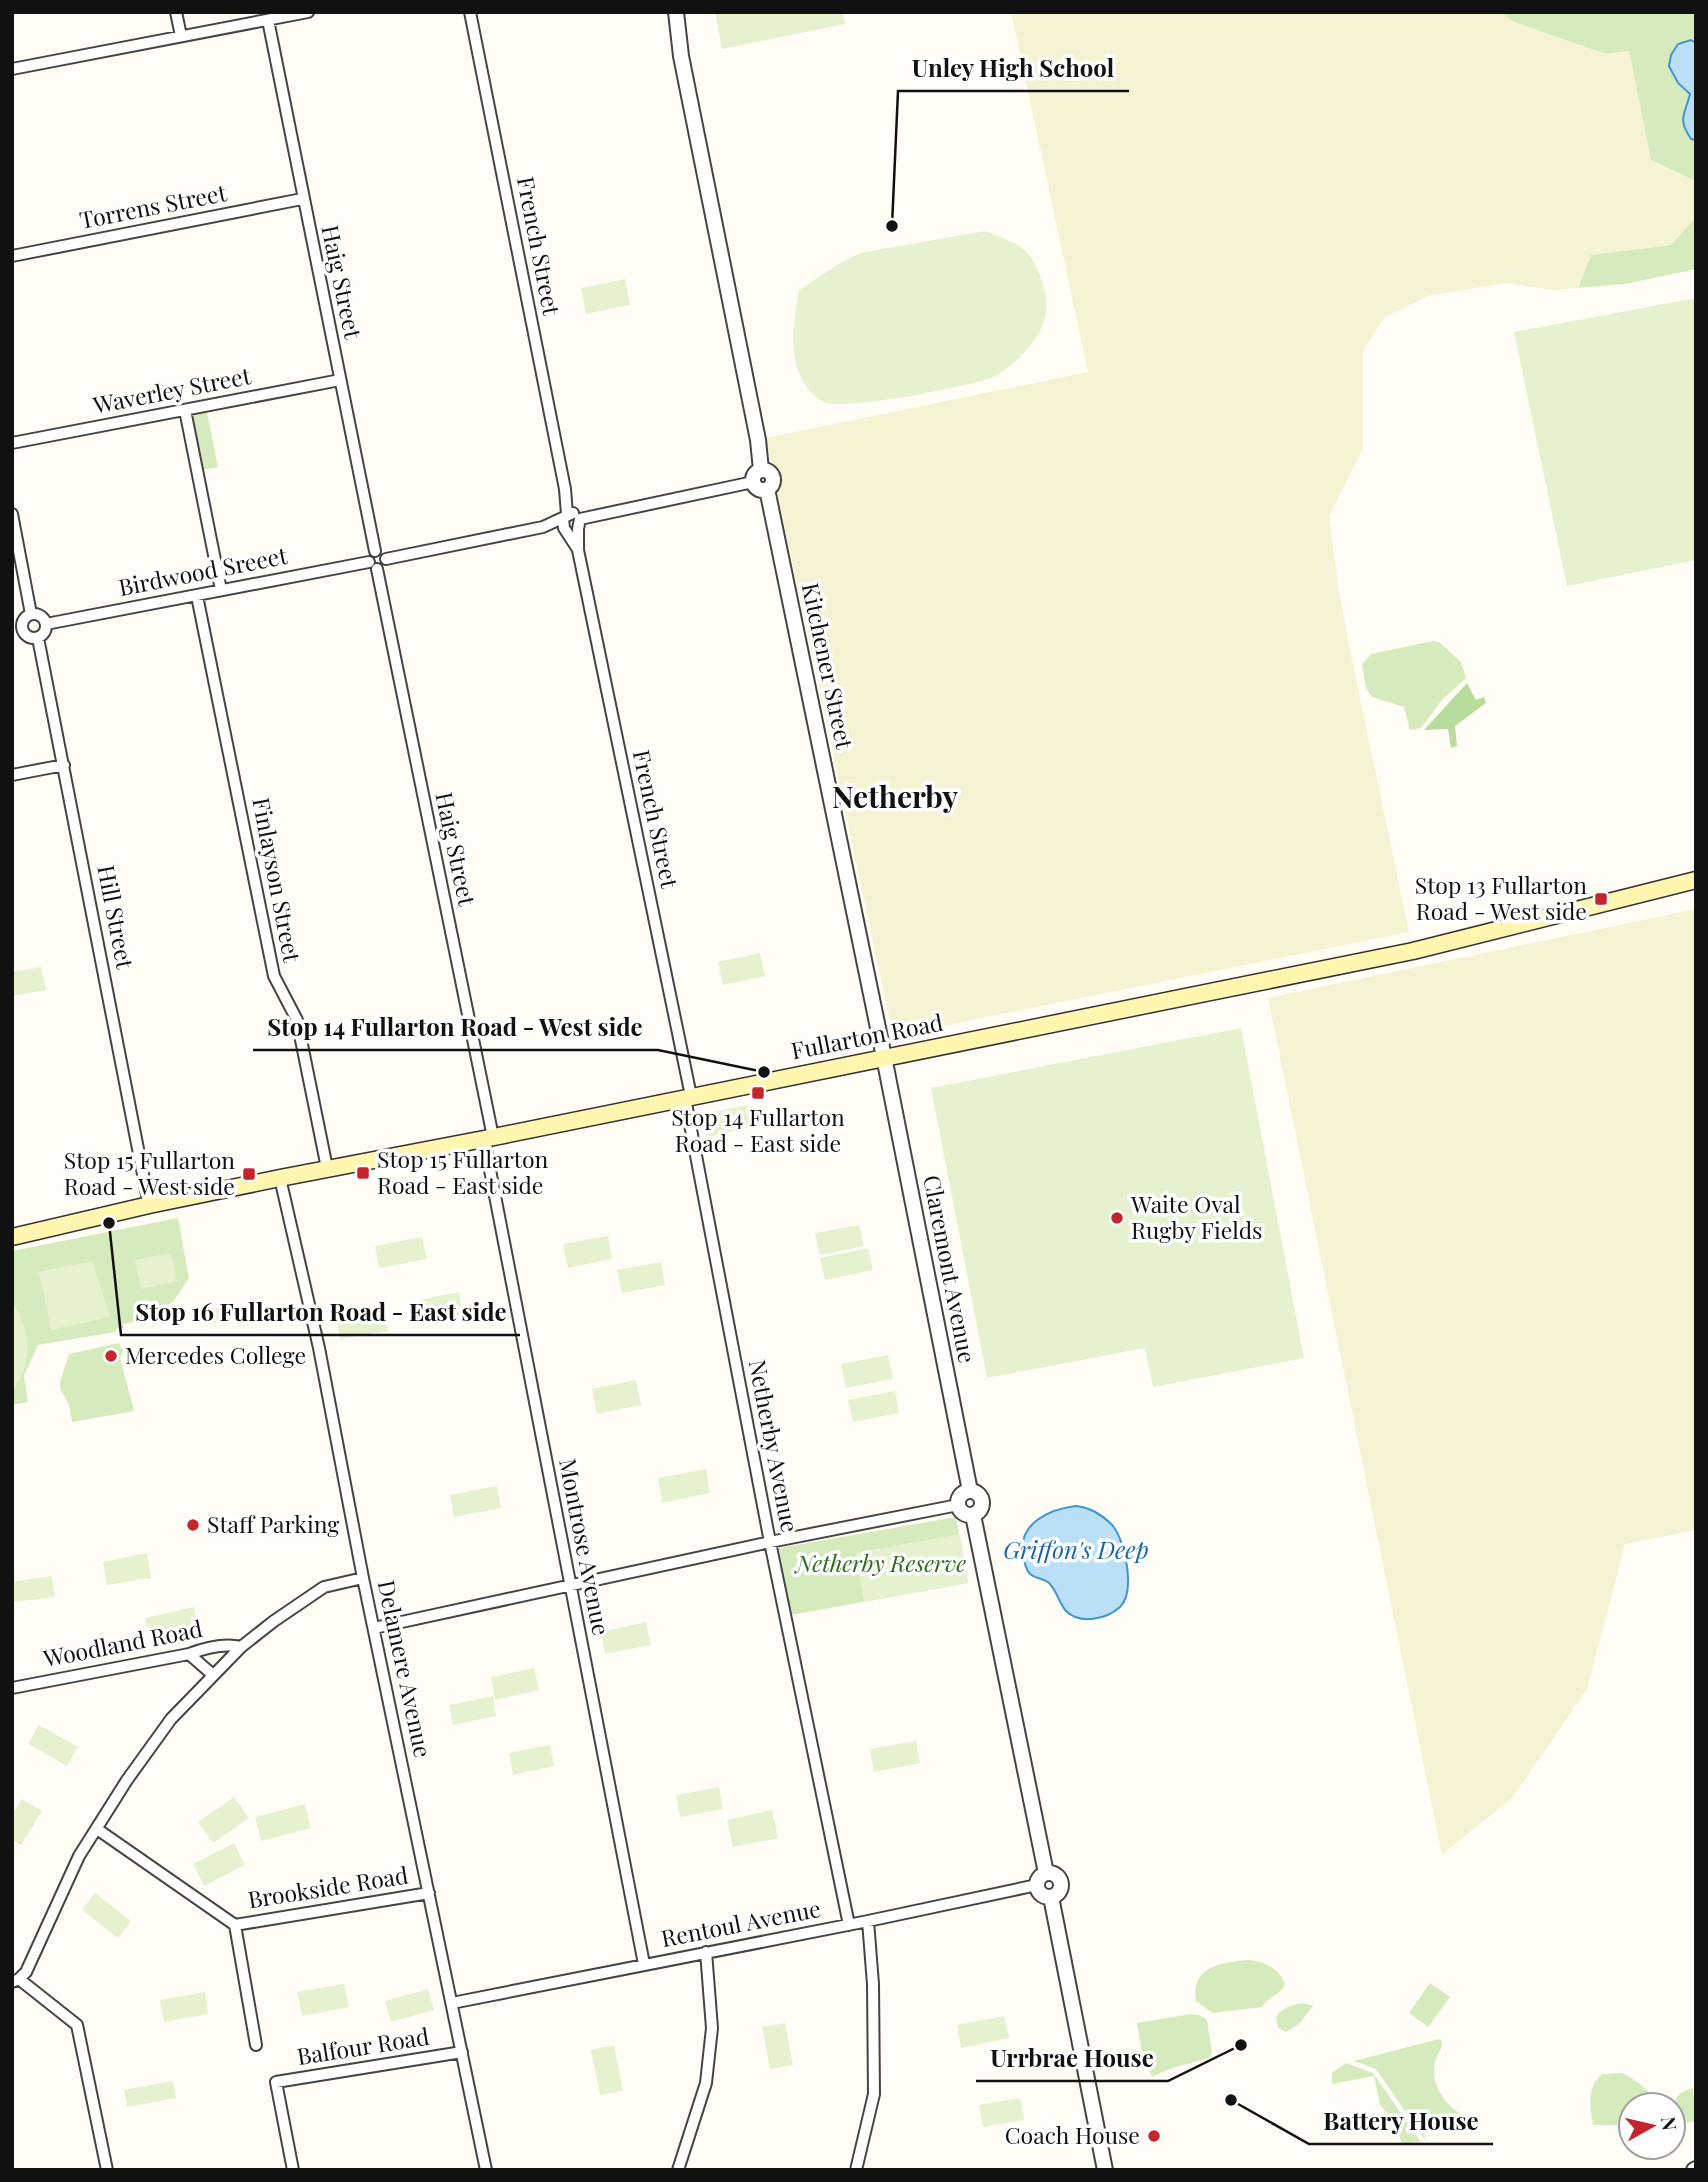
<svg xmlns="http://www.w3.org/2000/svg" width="1708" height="2182" font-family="'Playfair Display',serif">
	<rect width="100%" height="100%" fill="#fffdf5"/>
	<path fill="#f6f3d4" d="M1011,12H1500L1514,22L1605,54L1629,51L1651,160L1696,181V217L1671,245L1591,255L1578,288L1553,290L1505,283L1428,296L1385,317L1363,351V449L1329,516L1338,586L1350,650L1409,932L893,1036L766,438L1088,372Z
		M1696,909V1530L1625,1544L1587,1689L1513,1797L1442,1855L1268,998Z"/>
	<path fill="#d5ebbd" d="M1500,12H1696V181L1651,160L1629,51L1606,54L1514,22Z
		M1696,217V269L1625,284L1578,288L1591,255L1671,245Z
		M206,408L218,467L198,471L186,412Z
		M1433,641L1439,642L1461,662L1466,678L1442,700L1421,728L1410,730L1404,707L1372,697L1366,688L1362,664L1371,654Z
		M178,1218L189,1278L173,1302L134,1322L123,1324V1328L116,1329V1332L38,1345L24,1376L28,1402L12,1405V1251Z
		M119,1343L123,1351L120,1358L134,1411L72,1422L69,1405L60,1388V1382L69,1354Z
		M956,1517L968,1583L791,1615L779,1548Z
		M1250,1960C1266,1962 1280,1969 1285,1985C1279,1995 1269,1997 1262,2007L1213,2013L1196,2001C1190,1966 1223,1962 1250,1960Z
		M1430,1983L1450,1997L1428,2027L1409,2013Z
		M1303,2003L1313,2006L1299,2024L1286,2032L1278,2028L1276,2017C1283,2007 1291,2005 1303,2003Z
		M1191,2014L1199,2015L1207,2020L1212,2052L1209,2058L1172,2068L1152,2077L1142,2052L1137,2023Z
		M1439,2039L1442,2041C1443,2049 1437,2054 1435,2062C1430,2083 1444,2104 1461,2114V2124L1424,2131L1425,2140L1376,2069L1354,2061Z
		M1346,2063L1373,2073L1421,2142L1402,2144L1396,2126L1403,2125L1402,2117L1393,2119L1380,2105L1374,2076L1332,2084V2073Z
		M1622,2073C1638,2081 1649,2089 1657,2105H1631V2125H1593C1590,2105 1586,2089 1602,2074Z
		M1693,2088L1696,2121L1679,2124C1673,2105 1670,2094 1693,2088Z"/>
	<path fill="#b9dc9c" d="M1467,683L1476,700L1484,697L1486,703L1455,726L1457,746L1451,748L1448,729L1424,730Z"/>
	<path fill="#e6f2cf" d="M715,12H843L845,24L722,49Z
		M985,231C1019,244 1032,247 1043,285C1047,296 1048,310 1044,321C1039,341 1009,371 991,378C965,387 845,411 823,402C820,400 814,395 811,392C785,366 794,321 799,290L837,265L860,253Z
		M625,279L630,305L586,314L581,288Z
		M1696,298V560L1567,586L1514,332Z
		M760,953L765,976L723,985L718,962Z
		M41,967L46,990L12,996V972Z
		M1241,1028L1304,1358L1153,1387L1145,1348L987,1378L931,1088Z
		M748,1105L753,1127L706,1137L702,1121L707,1113Z
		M859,1225L864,1246L820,1255L815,1233Z
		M608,1236L612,1259L568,1268L563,1244Z
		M422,1237L427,1259L379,1268L375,1246Z
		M868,1248L873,1270L825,1280L820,1258Z
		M171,1253L177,1281L141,1289L135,1260Z
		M92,1261L110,1317L51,1330L39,1272Z
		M661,1262L665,1285L622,1293L617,1270Z
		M459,1292L463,1315L420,1324L415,1301Z
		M12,1302C31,1326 33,1368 12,1391Z
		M228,1306L231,1320L206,1325L203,1311Z
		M383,1306L388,1331L340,1339L336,1315Z
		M888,1355L893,1379L846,1388L841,1364Z
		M636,1380L641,1405L597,1414L592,1389Z
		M895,1391L899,1413L853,1422L848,1400Z
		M706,1469L710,1493L662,1503L658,1478Z
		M497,1486L501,1508L454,1517L450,1495Z
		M960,1534L968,1583L864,1602L856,1553Z
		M147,1553L151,1578L107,1585L103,1562Z
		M52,1576L55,1597L12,1602V1582Z
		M194,1607L199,1632L151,1642L145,1618Z
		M646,1622L651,1645L605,1654L601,1632Z
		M534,1668L539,1690L495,1700L491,1677Z
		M493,1696L496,1716L453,1725L449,1705Z
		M39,1725L78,1747L67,1766L28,1744Z
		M916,1741L920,1763L874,1772L870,1749Z
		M550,1745L554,1766L513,1775L509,1753Z
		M719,1787L723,1809L680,1817L676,1795Z
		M234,1797L249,1818L213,1843L198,1822Z
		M22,1799L42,1811L21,1845L12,1840V1815Z
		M305,1804L311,1828L261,1841L255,1817Z
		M772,1810L778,1838L733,1847L727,1820Z
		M234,1843L245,1865L204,1886L193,1864Z
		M95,1893L131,1921L118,1938L82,1910Z
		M344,1984L349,2007L302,2016L297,1992Z
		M428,1989L434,2010L391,2022L385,2001Z
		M205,1992L208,2014L164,2022L160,2000Z
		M1004,2016L1009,2038L961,2048L957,2025Z
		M785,2023L793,2065L770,2069L762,2027Z
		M614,2045L623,2091L600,2095L591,2050Z
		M173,2081L176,2098L127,2107L124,2090Z
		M1020,2098L1024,2120L983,2127L979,2105Z"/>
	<path fill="#b9e0f7" stroke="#3f96cf" stroke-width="2" d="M1691,40L1696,43V140L1691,139C1677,118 1685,115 1690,94L1678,83L1669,66L1671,55L1678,44Z
		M1076,1506C1089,1507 1103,1515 1113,1526C1125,1541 1136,1592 1120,1607C1107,1619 1080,1625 1066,1611C1059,1603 1057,1591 1049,1583C1043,1578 1036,1579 1030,1574C1025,1569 1024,1561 1023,1554C1018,1523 1050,1509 1076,1506Z"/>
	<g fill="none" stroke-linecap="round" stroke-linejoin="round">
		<defs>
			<path id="minor" d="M176,12L181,36
				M470,12L565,489L567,514
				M268,20L375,551
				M12,69L308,12
				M12,256L302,199
				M185,410L221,590
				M12,443L340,380
				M12,514L31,614
				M563,518L564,528L577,548
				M580,519L578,529V550L691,1096
				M580,519L753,482
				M386,559L543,527L573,513
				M377,569L493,1137
				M197,596L274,976L297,1020L327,1168
				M22 626a12 12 0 1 1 24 0a12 12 0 1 1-24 0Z
				M46,624L369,562
				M38,638L149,1205
				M12,775L64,765
				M685,1098L770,1542L849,1925
				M484,1139L644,1964
				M280,1178L319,1348L363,1578L486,2170
				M374,1628L770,1542L958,1505
				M189,1654L213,1675
				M12,1688L189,1654C205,1648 225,1643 241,1647
				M97,1829L235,1925L429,1893
				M235,1925L256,2045
				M19,1979L77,2025L107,2170
				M12,1982L19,1979L26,1972L79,1856L127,1780L171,1719L241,1647L274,1621L324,1587L363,1578
				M452,2003L868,1921L1037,1885
				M293,2170L276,2082L462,2052
				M678,2170L706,2083L712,2028L706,1952
				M856,2170L874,2094L873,1984L868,1921"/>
			<path id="tertiary" d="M676,12L681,56L758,440L761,470
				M753 480a10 10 0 1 1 20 0a10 10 0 1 1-20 0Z
				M767,489L884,1057L970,1491
				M958 1503a12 12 0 1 1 24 0a12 12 0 1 1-24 0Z
				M973,1515L1046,1873
				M1037 1885a12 12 0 1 1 24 0a12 12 0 1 1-24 0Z
				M1051,1897L1105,2170
				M1694,2170L1696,2169"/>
			<path id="secondary" d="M12,1237L149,1205L280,1178L484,1139L1413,951L1696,880"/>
		</defs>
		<use href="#minor" stroke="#444" stroke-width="14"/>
		<use href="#tertiary" stroke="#444" stroke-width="18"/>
		<use href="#secondary" stroke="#333" stroke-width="19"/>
		<use href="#minor" stroke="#fff" stroke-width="10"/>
		<use href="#tertiary" stroke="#fff" stroke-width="14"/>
		<use href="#secondary" stroke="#fff6b0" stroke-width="16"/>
	</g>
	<g fill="#c4262e" stroke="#fff" stroke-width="2.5">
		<rect x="1594" y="892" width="14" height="14" rx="3.5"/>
		<rect x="751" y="1086" width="14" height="14" rx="3.5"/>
		<rect x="356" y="1166" width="14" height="14" rx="3.5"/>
		<rect x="242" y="1167" width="14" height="14" rx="3.5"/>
		<circle cx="1117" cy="1218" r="7"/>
		<circle cx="111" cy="1356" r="7"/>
		<circle cx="193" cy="1525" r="7"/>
		<circle cx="1154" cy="2136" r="7"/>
	</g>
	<g text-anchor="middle" stroke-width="7" stroke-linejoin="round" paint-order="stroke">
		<g font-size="23" fill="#111" stroke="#fff">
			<text transform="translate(153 207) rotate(-11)" y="8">Torrens Street</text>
			<text transform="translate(538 246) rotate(79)" y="8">French Street</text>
			<text transform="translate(341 282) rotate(78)" y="8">Haig Street</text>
			<text transform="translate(172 391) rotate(-11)" y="8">Waverley Street</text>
			<text transform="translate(203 572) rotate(-11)" y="8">Birdwood Sreeet</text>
			<text transform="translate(827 666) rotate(78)" y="8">Kitchener Street</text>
			<text transform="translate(655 819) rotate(78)" y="8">French Street</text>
			<text transform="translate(455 849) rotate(78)" y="8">Haig Street</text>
			<text transform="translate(276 880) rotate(79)" y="8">Finlayson Street</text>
			<text transform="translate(115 917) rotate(79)" y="8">Hill Street</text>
			<text transform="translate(867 1037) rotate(-11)" y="8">Fullarton Road</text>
			<text transform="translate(949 1269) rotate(79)" y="8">Claremont Avenue</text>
			<text transform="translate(773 1446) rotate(79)" y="8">Netherby Avenue</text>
			<text transform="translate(584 1547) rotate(79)" y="8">Montrose Avenue</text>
			<text transform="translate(123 1644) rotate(-11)" y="8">Woodland Road</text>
			<text transform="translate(404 1669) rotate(78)" y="8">Delamere Avenue</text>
			<text transform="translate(328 1888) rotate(-9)" y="8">Brookside Road</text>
			<text transform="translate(741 1924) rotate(-11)" y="8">Rentoul Avenue</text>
			<text transform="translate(363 2047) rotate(-9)" y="8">Balfour Road</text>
		</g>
		<g font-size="23" fill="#111" stroke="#fff" text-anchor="start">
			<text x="1587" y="894" text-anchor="end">Stop 13 Fullarton<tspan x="1587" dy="26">Road - West side</tspan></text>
			<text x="758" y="1126" text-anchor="middle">Stop 14 Fullarton<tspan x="758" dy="26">Road - East side</tspan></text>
			<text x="377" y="1168">Stop 15 Fullarton<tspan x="377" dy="26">Road - East side</tspan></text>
			<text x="235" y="1169" text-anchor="end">Stop 15 Fullarton<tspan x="235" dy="26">Road - West side</tspan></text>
			<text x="1131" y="1213">Waite Oval<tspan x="1131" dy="26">Rugby Fields</tspan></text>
			<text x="125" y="1364">Mercedes College</text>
			<text x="207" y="1533">Staff Parking</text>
			<text x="1140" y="2144" text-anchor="end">Coach House</text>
		</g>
		<g font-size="23" font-style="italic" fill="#2f6b1f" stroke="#fff">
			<text x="881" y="1572">Netherby Reserve</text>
		</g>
		<g font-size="24" font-style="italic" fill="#1768a6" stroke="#fff">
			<text x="1076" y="1559">Griffon's Deep</text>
		</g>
		<g font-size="30" font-weight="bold" fill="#111" stroke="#fff">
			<text x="895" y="808">Netherby</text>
		</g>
	</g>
	<path fill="none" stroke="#111" stroke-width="2.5" d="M892 226L898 91H1129M764 1072L658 1050H253M109 1223L121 1335H520M1241 2045L1168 2081H976M1231 2100L1309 2144H1493"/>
	<g fill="#111" stroke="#fff" stroke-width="2.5">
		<circle cx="892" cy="226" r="7"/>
		<circle cx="764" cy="1072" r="7"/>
		<circle cx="109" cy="1223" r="7"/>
		<circle cx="1241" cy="2045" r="7"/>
		<circle cx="1231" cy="2100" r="7"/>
	</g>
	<g font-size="24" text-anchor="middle" font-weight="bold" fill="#111" stroke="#fff" stroke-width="7" stroke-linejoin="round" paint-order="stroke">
		<text x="1013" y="77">Unley High School</text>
		<text x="455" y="1036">Stop 14 Fullarton Road - West side</text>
		<text x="321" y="1321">Stop 16 Fullarton Road - East side</text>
		<text x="1072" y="2067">Urrbrae House</text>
		<text x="1401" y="2130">Battery House</text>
	</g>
	<rect width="1708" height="2182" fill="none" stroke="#111111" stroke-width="28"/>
	<g transform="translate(1652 2126) rotate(82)"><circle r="33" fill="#ffffff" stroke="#a0a0a0" stroke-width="2"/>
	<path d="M0-5L12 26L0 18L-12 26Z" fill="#c4262e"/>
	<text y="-10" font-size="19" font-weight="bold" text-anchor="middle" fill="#111111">N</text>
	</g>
</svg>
